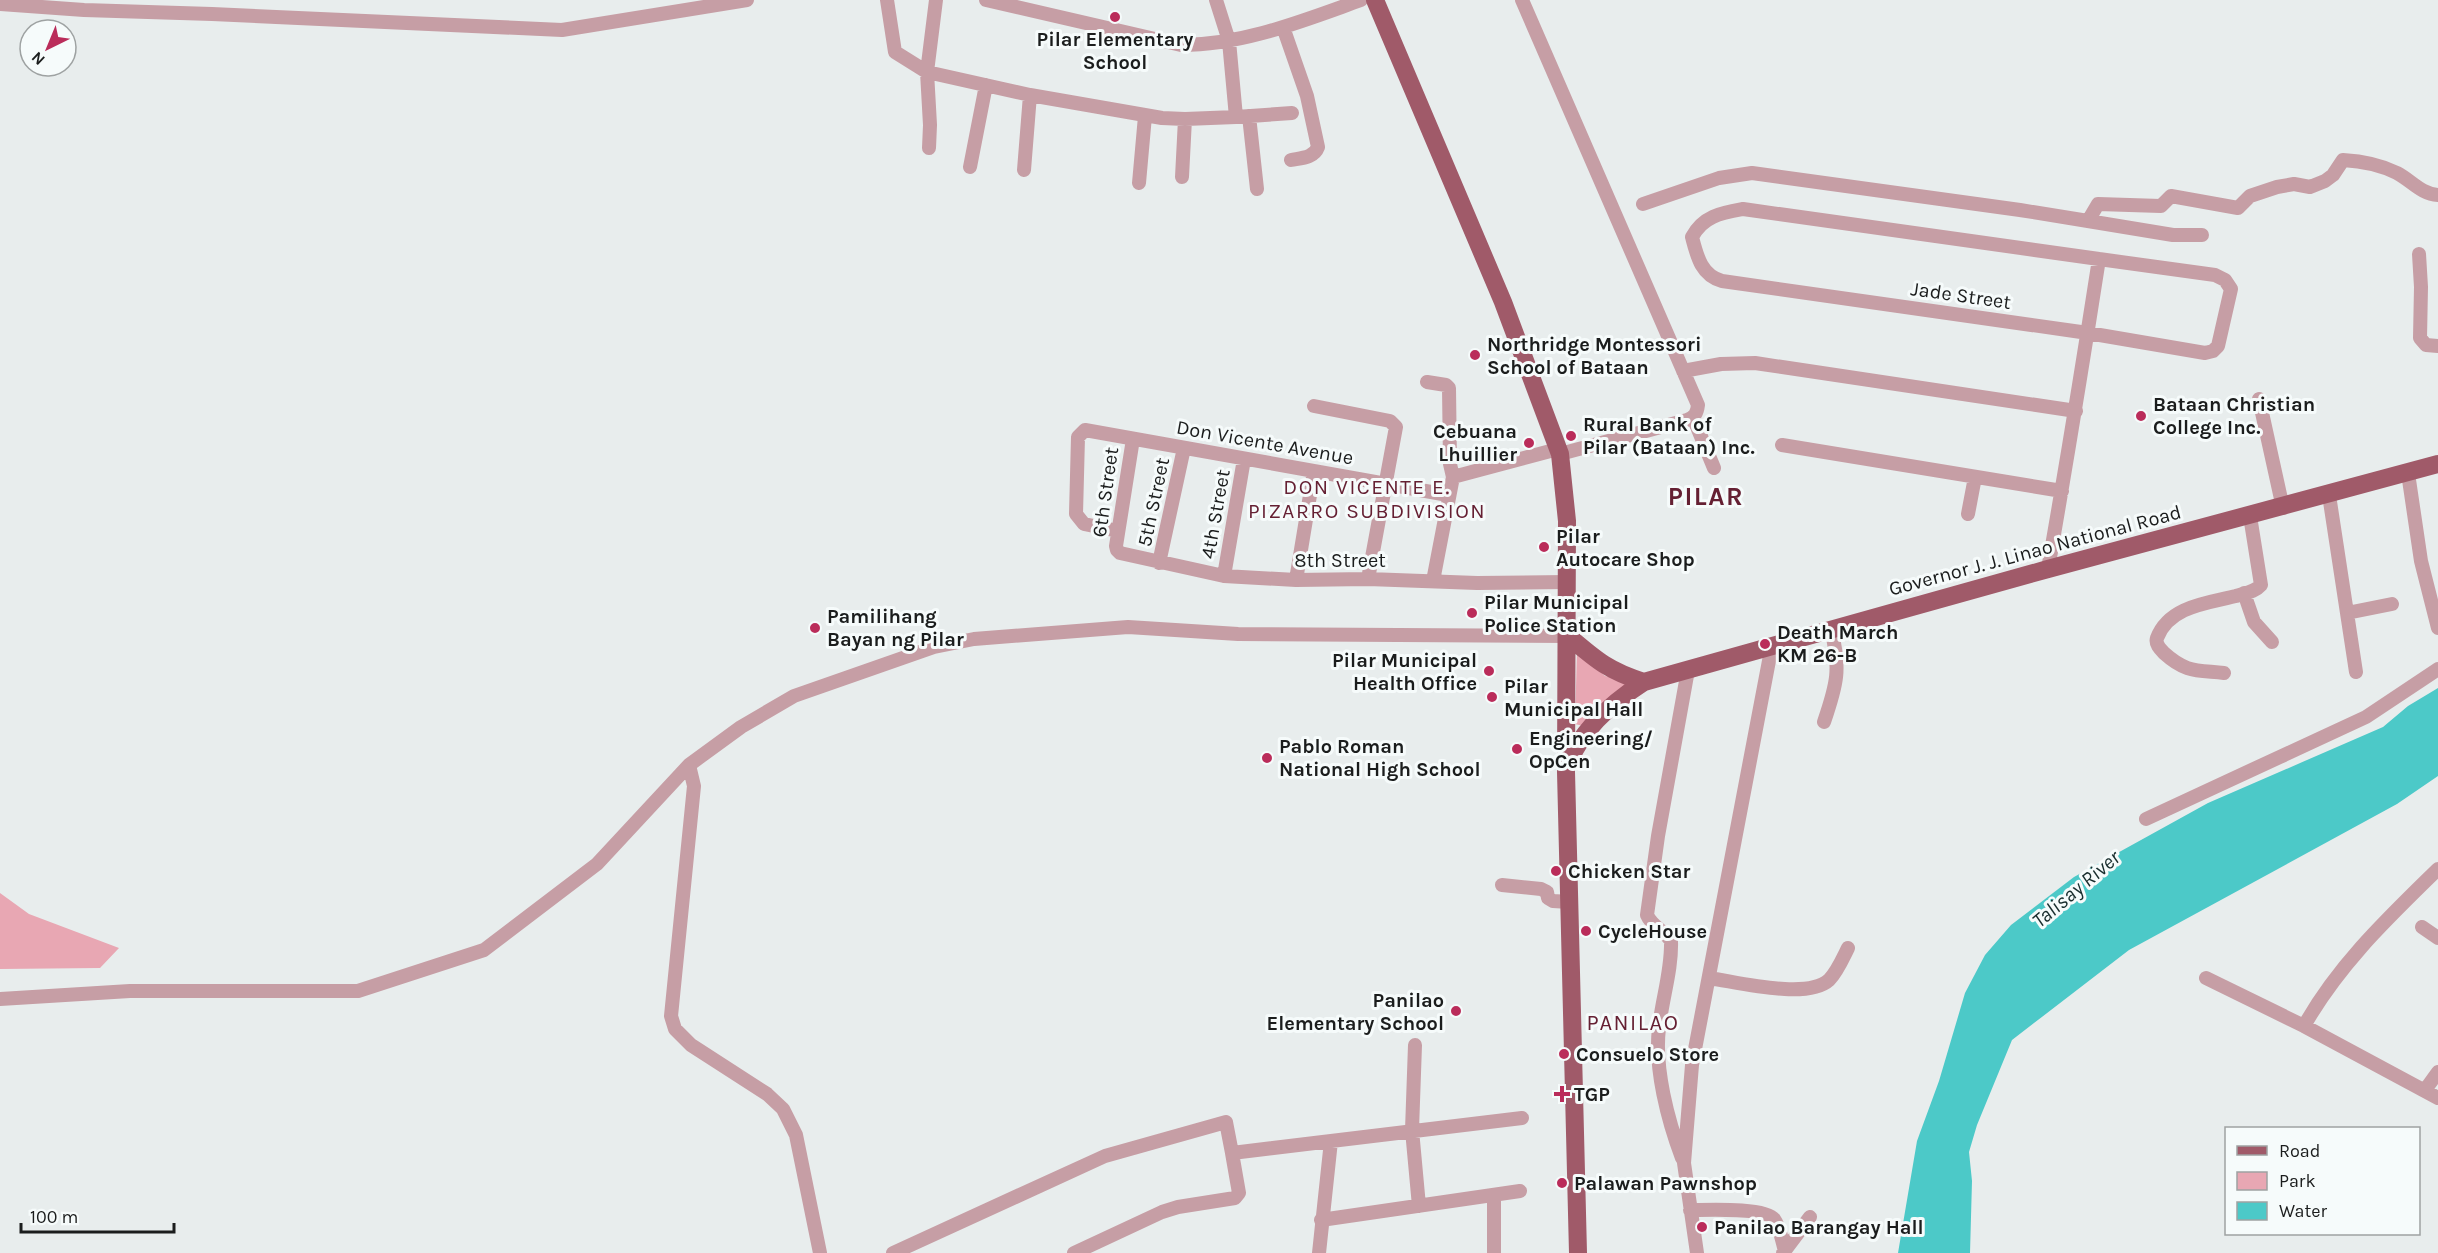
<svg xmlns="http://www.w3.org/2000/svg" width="2438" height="1253" font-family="Karla,sans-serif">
	<rect width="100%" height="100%" fill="#e8eded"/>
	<path fill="#e8a7b3" d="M1577,650L1605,676L1635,683L1583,726L1575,724Z
		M0,893L29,914L119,948L100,968L0,969Z"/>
	<path fill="#4cc9c8" d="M2438,688V776L2397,804L2129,950L2012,1040L1977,1125L1969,1152L1972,1181L1970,1253H1898L1917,1141L1939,1081L1965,993L1985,955L2011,925L2074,877L2208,803L2383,727L2408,706Z"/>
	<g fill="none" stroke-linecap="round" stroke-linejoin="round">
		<path stroke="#c69ea5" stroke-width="14" d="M887,0L895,52L927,72L1030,95L1162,118L1185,119L1236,117
			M986,0L1181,45C1243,45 1302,21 1361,0
			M1216,0L1229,41L1236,117L1292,113
			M1522,0L1698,405C1697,413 1695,417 1687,420L1560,454
			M0,4L84,10L212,14L562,30L747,0
			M1283,27L1307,96L1318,147C1314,158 1301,158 1291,160
			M1249,116L1257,189
			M929,148L930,125L927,72L936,0
			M970,167L986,85
			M1024,170L1030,95
			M1182,177L1185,119
			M1139,183L1145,116
			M1643,204L1719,178L1752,173L2020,210L2088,221L2098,204L2161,206L2171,196L2238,208L2250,196L2277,187L2294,184L2310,187L2325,181L2333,175L2343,160C2361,161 2381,165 2397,173C2412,181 2421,194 2438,195
			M2088,221L2173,235H2202
			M2419,254L2421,287L2420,338L2426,345L2438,346
			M1683,371L1721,364L1755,363L2076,411
			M1427,382L1446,385L1449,388L1450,464L1453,477L1433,581
			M2259,399L2283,508
			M1314,406L1390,421L1396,427L1368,579
			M1693,417L1714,468
			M1133,439L1116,546L1117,550L1120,553L1224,576L1296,580L1368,579L1477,583L1567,582
			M1782,445L2062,491
			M2408,473L2421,561L2438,628
			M1453,477L1558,449
			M2329,495L2356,672
			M1968,514L1975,477
			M1118,531L1084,524L1076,514L1078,437L1085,430L1448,495
			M1159,563L1184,448
			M2048,569C2066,466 2083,362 2099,259L1743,209C1721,213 1703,216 1692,237C1697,256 1701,275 1722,281L2088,333L2205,353L2213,351L2218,346L2231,289L2225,280L2215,275L2099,259
			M1224,576L1244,459
			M1296,580L1314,471
			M2244,593L2254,622L2272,642
			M2347,613L2392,604
			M2224,673C2197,670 2186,673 2164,653C2160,649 2155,644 2157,638C2169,606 2208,603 2236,596C2245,593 2255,592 2261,585L2250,516
			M1824,722C1837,684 1841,669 1831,629
			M689,765L694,786L671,1016L675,1029L691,1045L767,1094L783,1109L796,1135L820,1253
			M2146,819L2366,717L2438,669
			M1502,885L1541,889L1547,892L1548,898L1553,901L1569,902
			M2422,927L2438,938
			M1709,978C1738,982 1807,1000 1829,980C1837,972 1843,958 1848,948
			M2206,978L2304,1026L2438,1098
			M0,999L130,991H358L484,950L597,864L689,765L741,727L794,696L934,647L974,639L1128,627L1238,634L1568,636
			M2304,1026C2339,964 2388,918 2438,869
			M1415,1045L1412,1130L1419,1206
			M2425,1090L2438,1072
			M1682,1158C1668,1121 1654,1068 1659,1028C1662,999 1672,970 1671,941C1665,931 1652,927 1647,915L1658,836L1688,670
			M1494,1195V1253
			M1690,1210C1706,1210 1765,1207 1774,1219C1780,1227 1782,1241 1785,1251
			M1321,1220L1520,1191
			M893,1253L1105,1156L1226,1122L1232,1153
			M1074,1253L1162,1212L1178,1207L1235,1198L1239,1193L1232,1153L1522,1118
			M1319,1253L1331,1141
			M1697,1253L1684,1163L1692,1065L1772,645
			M1783,1253L1810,1217"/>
		<path stroke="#a05a69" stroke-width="18" d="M1375,0L1503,302L1560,454L1567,521L1566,772L1578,1253
			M1568,636C1595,659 1608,671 1644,682
			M1568,765C1581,729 1613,702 1644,682L2048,569L2438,464"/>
	</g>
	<g fill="#ba2c5a" stroke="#f6fbfb" stroke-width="2">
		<circle cx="1115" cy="17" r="6"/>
		<circle cx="1475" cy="355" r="6"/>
		<circle cx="2141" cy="416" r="6"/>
		<circle cx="1571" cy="436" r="6"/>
		<circle cx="1529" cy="443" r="6"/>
		<circle cx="1544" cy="547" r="6"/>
		<circle cx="1472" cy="613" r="6"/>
		<circle cx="815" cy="628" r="6"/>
		<circle cx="1765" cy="644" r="6"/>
		<circle cx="1489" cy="671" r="6"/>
		<circle cx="1492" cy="697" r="6"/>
		<circle cx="1517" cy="749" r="6"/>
		<circle cx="1267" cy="758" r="6"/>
		<circle cx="1556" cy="871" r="6"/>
		<circle cx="1586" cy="931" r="6"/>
		<circle cx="1456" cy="1011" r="6"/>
		<circle cx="1564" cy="1054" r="6"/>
		<path d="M1559 1085h6v6h6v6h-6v6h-6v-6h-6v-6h6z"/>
		<circle cx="1562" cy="1183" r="6"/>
		<circle cx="1702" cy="1227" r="6"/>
	</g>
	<g text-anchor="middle" stroke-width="6" stroke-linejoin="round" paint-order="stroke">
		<g font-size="20" font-weight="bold" fill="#1b1d1d" stroke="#f6fbfb" text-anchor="start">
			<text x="1115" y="46" text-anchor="middle">Pilar Elementary<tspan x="1115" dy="23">School</tspan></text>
			<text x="1487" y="351">Northridge Montessori<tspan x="1487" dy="23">School of Bataan</tspan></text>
			<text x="2153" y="411">Bataan Christian<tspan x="2153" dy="23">College Inc.</tspan></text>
			<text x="1583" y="431">Rural Bank of<tspan x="1583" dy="23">Pilar (Bataan) Inc.</tspan></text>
			<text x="1517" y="438" text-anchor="end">Cebuana<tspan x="1517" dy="23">Lhuillier</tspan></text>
			<text x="1556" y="543">Pilar<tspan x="1556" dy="23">Autocare Shop</tspan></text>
			<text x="1484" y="609">Pilar Municipal<tspan x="1484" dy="23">Police Station</tspan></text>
			<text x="827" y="623">Pamilihang<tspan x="827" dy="23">Bayan ng Pilar</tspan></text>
			<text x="1777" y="639">Death March<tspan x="1777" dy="23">KM 26-B</tspan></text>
			<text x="1477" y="667" text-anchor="end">Pilar Municipal<tspan x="1477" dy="23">Health Office</tspan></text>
			<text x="1504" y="693">Pilar<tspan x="1504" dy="23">Municipal Hall</tspan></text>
			<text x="1529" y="745">Engineering/<tspan x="1529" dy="23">OpCen</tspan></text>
			<text x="1279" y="753">Pablo Roman<tspan x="1279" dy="23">National High School</tspan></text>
			<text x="1568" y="878">Chicken Star</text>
			<text x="1598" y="938">CycleHouse</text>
			<text x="1444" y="1007" text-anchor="end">Panilao<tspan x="1444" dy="23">Elementary School</tspan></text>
			<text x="1576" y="1061">Consuelo Store</text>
			<text x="1574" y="1101">TGP</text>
			<text x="1574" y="1190">Palawan Pawnshop</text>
			<text x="1714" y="1234">Panilao Barangay Hall</text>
		</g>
		<g font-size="20" fill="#1b1d1d" stroke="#f6fbfb">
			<text transform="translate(1961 295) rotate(8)" y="7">Jade Street</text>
			<text transform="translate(1265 442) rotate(10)" y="7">Don Vicente Avenue</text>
			<text transform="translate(1105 492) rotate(-82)" y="7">6th Street</text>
			<text transform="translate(1153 502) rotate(-78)" y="7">5th Street</text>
			<text transform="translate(1215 514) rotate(-80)" y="7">4th Street</text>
			<text transform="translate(2035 550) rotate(-15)" y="7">Governor J. J. Linao National Road</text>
			<text x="1340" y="567">8th Street</text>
		</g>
		<g font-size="21" letter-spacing="1.5" fill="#652033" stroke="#f6fbfb">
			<text x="1367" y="494">DON VICENTE E.<tspan x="1367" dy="24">PIZARRO SUBDIVISION</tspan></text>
		</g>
		<g font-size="21" font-style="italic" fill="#182d2d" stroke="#f6fbfb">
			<text transform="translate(2076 889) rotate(-40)" y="7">Talisay River</text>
		</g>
		<g font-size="22" letter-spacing="1.5" fill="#652033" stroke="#f6fbfb">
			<text x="1633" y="1030">PANILAO</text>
		</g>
		<g font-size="26" font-weight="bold" letter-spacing="1.5" fill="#652033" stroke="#f6fbfb">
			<text x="1706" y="505">PILAR</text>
		</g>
	</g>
	<rect x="2225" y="1127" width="195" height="108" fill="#f6fbfb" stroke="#9ea2a2" stroke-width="1.5"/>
	<rect x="2237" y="1146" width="30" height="9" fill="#a05a69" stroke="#9ea2a2" stroke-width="1.5"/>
	<text x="2279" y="1157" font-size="18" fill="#1b1d1d">Road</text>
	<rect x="2237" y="1172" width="30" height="18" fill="#e8a7b3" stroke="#9ea2a2" stroke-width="1.5"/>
	<text x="2279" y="1187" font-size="18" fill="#1b1d1d">Park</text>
	<rect x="2237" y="1202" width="30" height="18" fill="#4cc9c8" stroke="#9ea2a2" stroke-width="1.5"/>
	<text x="2279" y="1217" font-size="18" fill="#1b1d1d">Water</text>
	<g transform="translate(48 48) rotate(223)"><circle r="28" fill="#f6fbfb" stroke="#9ea2a2" stroke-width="1.5"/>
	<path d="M0-4.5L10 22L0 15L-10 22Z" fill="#ba2c5a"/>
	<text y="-9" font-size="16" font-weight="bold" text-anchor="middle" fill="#1b1d1d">N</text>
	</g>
	<path d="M21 1223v9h153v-9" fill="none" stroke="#1b1d1d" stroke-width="3"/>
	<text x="30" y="1223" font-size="18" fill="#1b1d1d" stroke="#f6fbfb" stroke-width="4.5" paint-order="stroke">100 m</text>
</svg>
